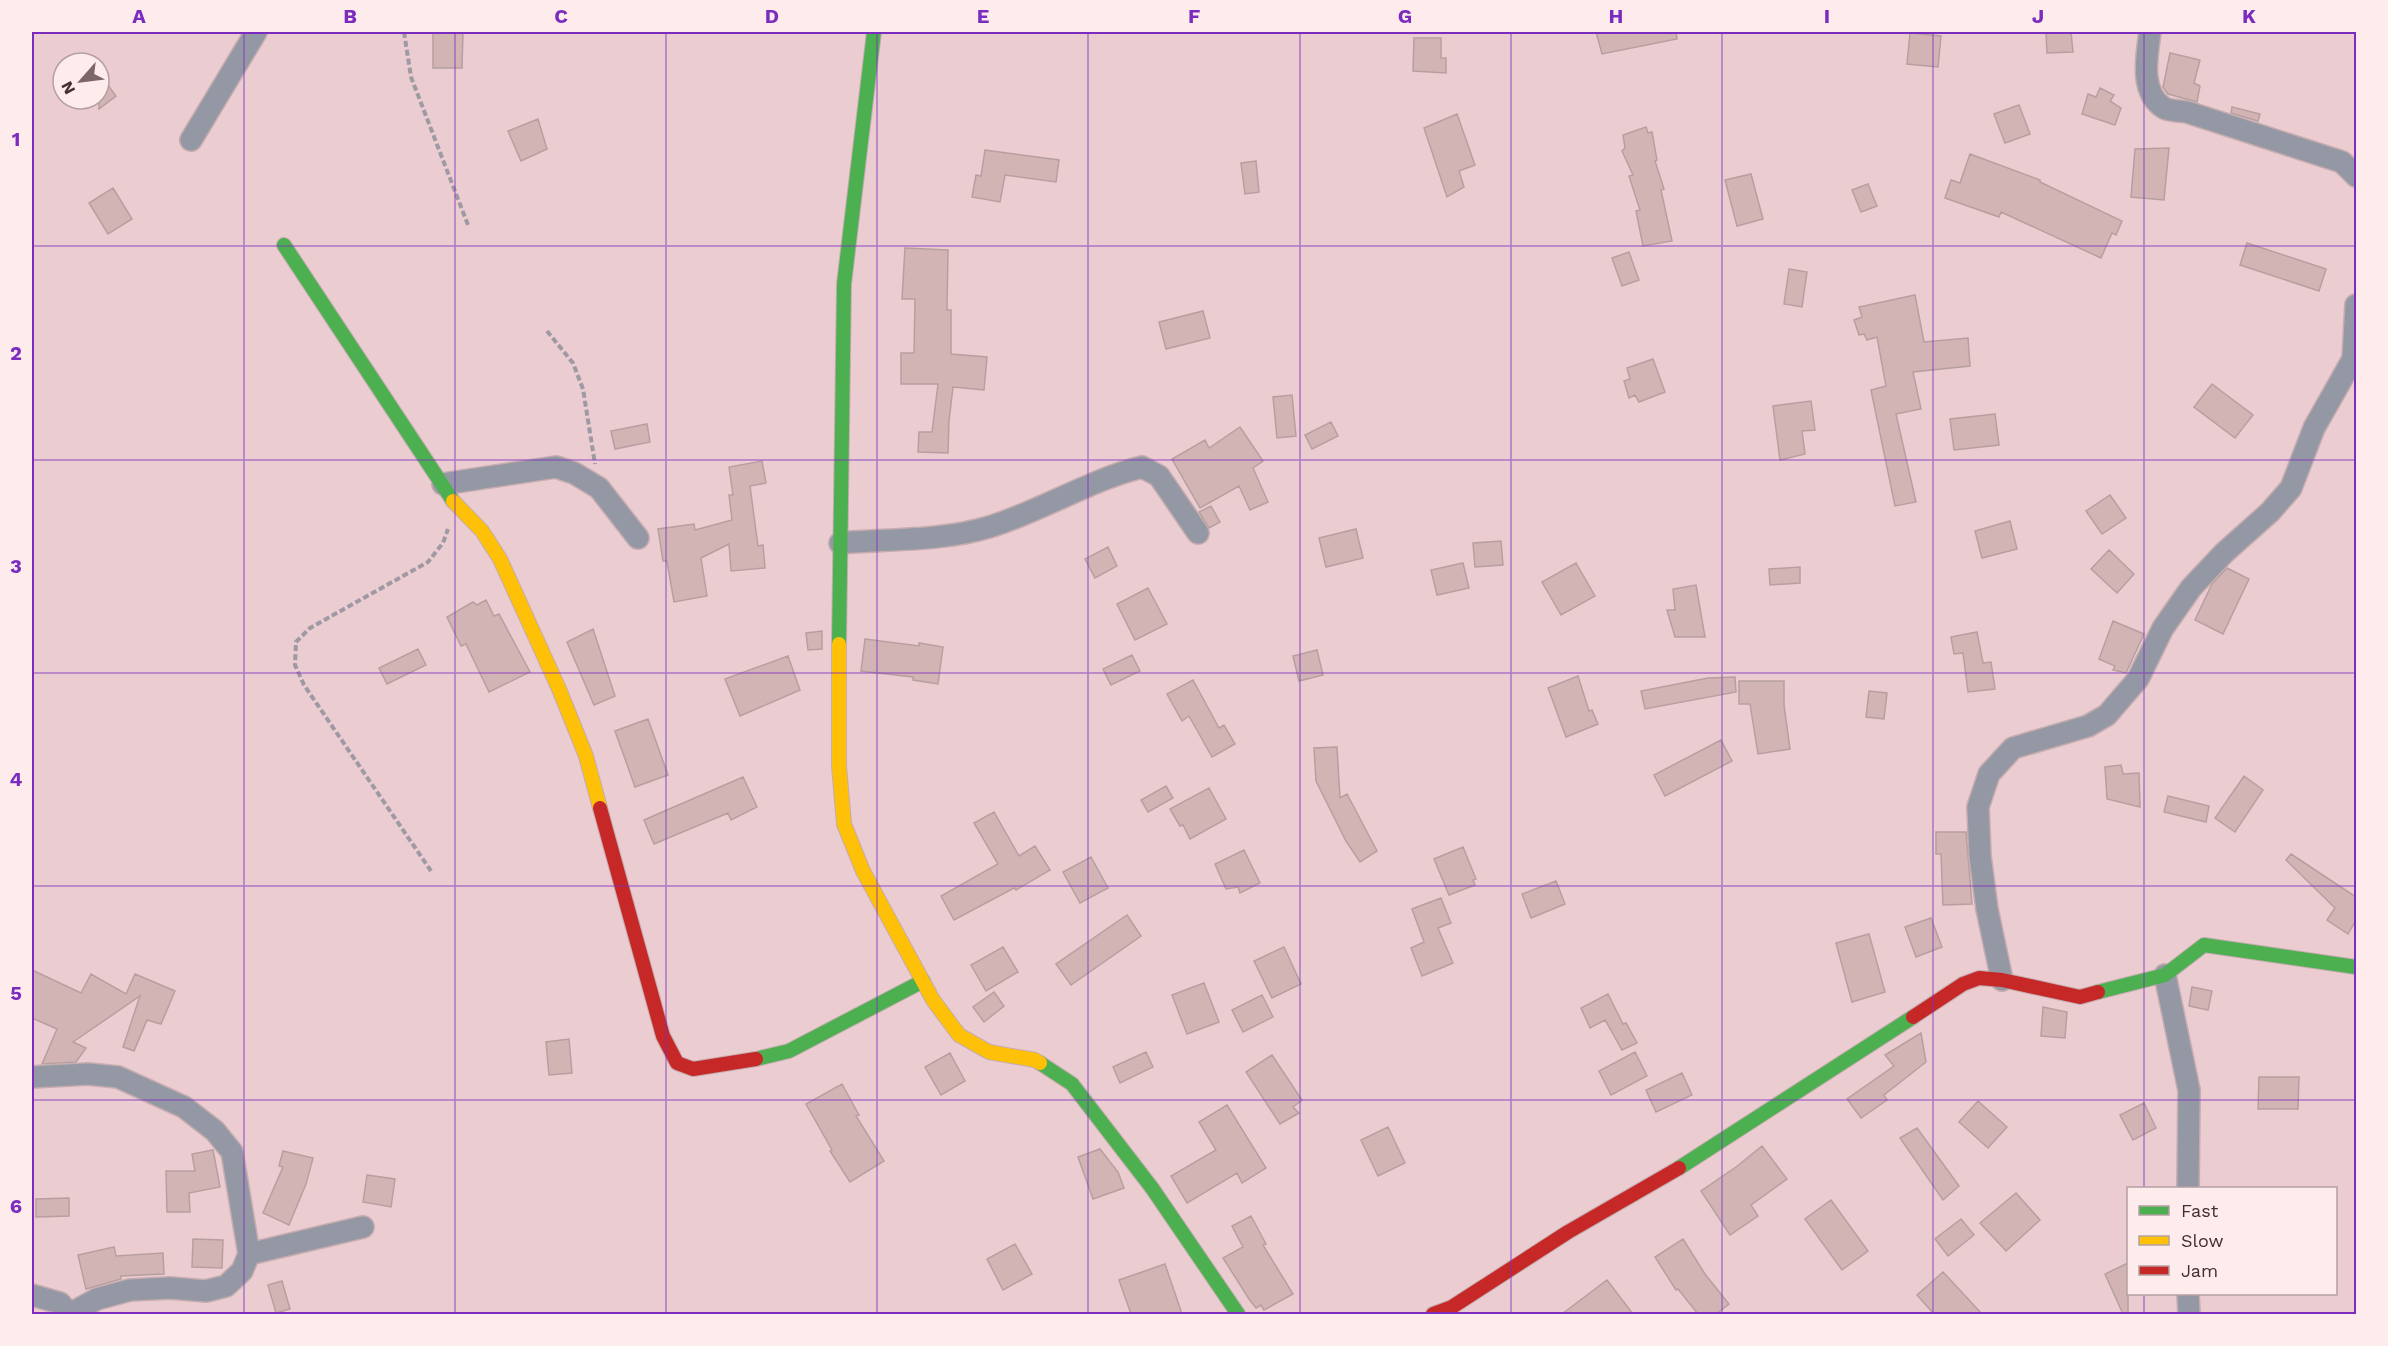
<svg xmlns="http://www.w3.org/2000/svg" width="2388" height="1346" font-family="'Work Sans',sans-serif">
	<rect width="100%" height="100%" fill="#ebccd0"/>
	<path fill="#d3b4b5" stroke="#b79fa0" stroke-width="1.5" d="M433,32H463L462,68H433Z
		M1596,32H1676L1677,39L1602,54Z
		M2046,32H2071L2073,52L2047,53Z
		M1910,33L1941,36L1938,67L1907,64Z
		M1414,38H1441V58H1446V73L1413,71Z
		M2170,53L2200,60L2194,83L2200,86L2197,102L2168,94L2163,87Z
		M99,73L116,96L99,109Z
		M2100,88L2114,95L2110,101L2121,108L2115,125L2082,114L2088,94L2096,97Z
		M2019,105L2030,134L2005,143L1994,114Z
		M2232,107L2260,114L2258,121L2231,113Z
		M1457,114L1475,165L1459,171L1464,187L1447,197L1424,128Z
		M538,119L547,149L521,161L508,131Z
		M1646,127L1648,133L1652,132L1657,160L1655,161L1664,189L1661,190L1672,241L1643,246L1636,211L1640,210L1629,176L1633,175L1622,151L1625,148L1623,135Z
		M2169,148L2164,200L2131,197L2135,149Z
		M985,150L1059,160L1056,182L1005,175L1000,202L972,197L976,175L981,176Z
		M1970,154L2040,180V182L2122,221L2116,235L2112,233L2101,258L2001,212L1999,217L1945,198L1951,180L1960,183Z
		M1256,161L1259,192L1245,194L1241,163Z
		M1751,174L1763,219L1737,226L1725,180Z
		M1868,184L1877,206L1861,212L1852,190Z
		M113,188L132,219L108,234L89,203Z
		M2247,243L2326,269L2319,291L2240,265Z
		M905,248L948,250L947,310H951V354L987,357L984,390L953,387L949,421L948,453L918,452L919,432H932L938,384H901V353H914L915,299H902Z
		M1629,252L1639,280L1622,286L1612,258Z
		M1789,269L1807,272L1802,307L1784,304Z
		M1915,295L1924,342L1968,338L1970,366L1913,372L1921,409L1896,414L1916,502L1895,506L1871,390L1886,386L1877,337L1867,340L1864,334L1859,335L1854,320L1862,317L1859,307Z
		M1203,311L1210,338L1166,349L1159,322Z
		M1653,359L1665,392L1639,402L1635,395L1629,398L1624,381L1630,379L1627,368Z
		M2212,384L2253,415L2235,438L2194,407Z
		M1292,395L1296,436L1277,438L1273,397Z
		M1811,401L1815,430L1802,431L1805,454L1780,460L1773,406Z
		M1995,414L1999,445L1954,450L1950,419Z
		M1331,422L1338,436L1312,449L1305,435Z
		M647,424L650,442L615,449L611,431Z
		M1240,427L1263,461L1253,468L1268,502L1250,510L1239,486L1200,508L1172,459L1205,440L1209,448Z
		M762,461L766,483L750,486L758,546L763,545L765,568L731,571L729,544L701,558L707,596L674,602L667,561H663L658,529L694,524L695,530L732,520L729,495H733L729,467Z
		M2110,495L2126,518L2102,534L2086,511Z
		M1211,506L1220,522L1209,528L1199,512Z
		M2010,521L2017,549L1982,558L1975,531Z
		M1356,529L1363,558L1326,567L1319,538Z
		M1501,541L1503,565L1475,567L1473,543Z
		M1108,547L1117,566L1095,578L1085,559Z
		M2109,550L2134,574L2117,593L2091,569Z
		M1463,563L1469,588L1437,595L1431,570Z
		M1576,563L1595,596L1561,615L1542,582Z
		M1800,567V583L1770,585L1769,569Z
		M2227,568L2249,579L2223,634L2195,620L2212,584Z
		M1696,585L1705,637H1675L1667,610H1675L1673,589Z
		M1148,588L1167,624L1135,640L1117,604Z
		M486,600L494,616L499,614L530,672L489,692L466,644L461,646L447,617L473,602L477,605Z
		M2113,621L2144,634L2126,673L2113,670L2115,666L2099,659Z
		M593,629L615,696L594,705L567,642Z
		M822,631V649L808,650L806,633Z
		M1977,632L1983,663L1991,662L1995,689L1968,692L1963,653L1954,654L1951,637Z
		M865,639L919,646V643L943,647L938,684L913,680V677L861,671Z
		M418,649L426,665L387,684L379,668Z
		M1317,650L1323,675L1299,681L1293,656Z
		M1132,655L1140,671L1111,685L1103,669Z
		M788,656L800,690L740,716L725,679Z
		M1578,676L1589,711L1592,710L1598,724L1566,737L1548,688Z
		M1735,677L1736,692L1645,709L1641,691L1708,678Z
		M1193,680L1219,728L1224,725L1235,744L1212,757L1189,716L1182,721L1167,694Z
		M1739,681H1784V705L1790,749L1758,754L1750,704H1739Z
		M1869,691L1887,693L1884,719L1866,717Z
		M648,719L668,775L635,787L615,731Z
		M1721,740L1732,761L1665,796L1654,775Z
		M1337,747L1340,798L1347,794L1377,851L1360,862L1346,841L1316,781L1314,748Z
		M2121,765L2123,774L2139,773L2140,807L2107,799L2105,767Z
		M2244,776L2263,790L2235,832L2215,818Z
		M743,777L757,807L731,820L728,813L654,844L644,820Z
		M1166,786L1173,798L1148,812L1141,800Z
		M1209,788L1226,819L1190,839L1183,825L1180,826L1170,809Z
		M2168,796L2209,806L2206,822L2164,812Z
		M994,812L1019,856L1035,846L1050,870L1016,890L1014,888L954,920L941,896L998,864L974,823Z
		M1936,832H1966L1972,904L1943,905L1941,854H1936Z
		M1463,847L1476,879L1473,880L1475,885L1449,895L1434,859Z
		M1244,850L1260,883L1240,893L1238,887L1226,889L1215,864Z
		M2291,854L2356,897V920L2348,934L2327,920L2335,908L2286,860Z
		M1091,857L1108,888L1080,903L1063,872Z
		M1556,881L1565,904L1531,918L1522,894Z
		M1441,898L1451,923L1438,928L1453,963L1422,976L1411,948L1424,942L1412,909Z
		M1127,915L1141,936L1071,985L1056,964Z
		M1931,918L1942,947L1916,957L1905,927Z
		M1869,934L1885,992L1852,1002L1836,943Z
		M1003,947L1018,972L986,991L971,965Z
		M1284,947L1301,984L1272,998L1254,961Z
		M32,970L81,993L91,974L126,994L135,974L175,991L161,1024L147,1020L134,1051L123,1047L140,996L73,1042L86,1048L76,1062L42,1064L57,1029L32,1018Z
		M1204,983L1219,1022L1187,1034L1172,995Z
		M2192,987L2212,991L2208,1010L2189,1006Z
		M994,992L1004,1006L984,1022L973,1007Z
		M1608,994L1623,1024L1626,1023L1637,1043L1622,1050L1605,1020L1590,1028L1581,1008Z
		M1262,995L1273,1017L1243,1032L1232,1010Z
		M2043,1007L2067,1012L2065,1038L2041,1036Z
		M1921,1033L1926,1062L1884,1095L1887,1100L1861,1118L1847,1099L1894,1066L1885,1055Z
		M569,1039L572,1073L549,1075L546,1042Z
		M1146,1052L1153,1067L1120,1083L1113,1067Z
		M1635,1052L1647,1076L1611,1095L1599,1071Z
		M950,1053L965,1081L941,1095L925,1067Z
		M1272,1055L1302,1100L1293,1107L1299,1113L1280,1124L1246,1072Z
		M1682,1073L1692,1095L1656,1112L1646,1090Z
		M2259,1077H2299L2298,1109H2258Z
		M842,1084L859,1115L856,1116L884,1161L850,1182L830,1151L832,1150L806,1104Z
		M1978,1101L2007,1127L1988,1148L1959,1122Z
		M2144,1103L2156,1128L2133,1140L2120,1115Z
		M1227,1105L1266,1168L1242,1183L1237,1173L1187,1203L1171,1176L1216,1150L1199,1122Z
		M1388,1127L1405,1163L1378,1176L1361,1140Z
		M1917,1128L1959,1186L1943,1200L1900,1138Z
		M1762,1146L1787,1179L1751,1205L1758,1216L1730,1235L1701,1191L1736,1167Z
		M1100,1149L1118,1172L1124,1188L1093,1199L1078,1157Z
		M213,1150L220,1187L189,1193L190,1212H167L166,1171H195L192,1154Z
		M283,1151L313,1158L306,1184L289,1225L263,1213L283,1167L279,1166Z
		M367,1175L395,1179L391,1207L363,1202Z
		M2016,1193L2040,1220L2006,1251L1980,1223Z
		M69,1198V1216L36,1217V1199Z
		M1831,1200L1868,1251L1842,1270L1805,1219Z
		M1251,1216L1266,1244L1263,1245L1293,1294L1264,1310L1261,1305L1256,1308L1249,1299L1223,1258L1243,1247L1232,1226Z
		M1961,1219L1974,1235L1948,1256L1935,1239Z
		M193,1239L223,1240L222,1268L192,1267Z
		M1683,1239L1705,1274L1729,1304L1716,1314H1698L1678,1289L1676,1290L1655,1257Z
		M1015,1244L1032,1274L1003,1290L987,1259Z
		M114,1247L116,1256L163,1253L164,1274L121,1276V1279L86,1289L78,1255Z
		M2128,1263V1314H2123L2105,1274Z
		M1165,1264L1182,1314H1131L1119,1280Z
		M1943,1272L1982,1314H1934L1917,1295Z
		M1607,1280L1633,1314H1562Z
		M282,1281L290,1309L276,1313L268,1285Z"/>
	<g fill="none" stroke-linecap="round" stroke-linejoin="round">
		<defs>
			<path id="street" d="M2150,32C2147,55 2139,92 2164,108C2170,111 2181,111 2187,112L2342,162L2356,176
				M191,140L256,32
				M443,484L556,467L574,473L599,488L638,538
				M840,543C888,539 943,541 989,527C1042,511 1089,480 1142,467L1159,476L1198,533
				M2165,975L2189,1090L2188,1188
				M2002,980L1987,909L1980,856L1978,807L1989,774L2013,748L2088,726L2107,715L2138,679L2163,628L2191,588L2224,553L2270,512L2291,488L2314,428L2353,359L2356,305
				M32,1077L88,1074L118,1077L184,1107L215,1131L232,1152L249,1254L242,1271L226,1286L206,1291L170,1288L130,1290L97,1299L70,1314
				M249,1254L363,1227
				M2188,1294L2189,1314
				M32,1295L60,1303L69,1314"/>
			<path id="fast" d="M284,245L453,501
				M839,644L844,284L874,32
				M2098,992L2165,975L2204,945L2356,967
				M756,1059L789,1051L923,981
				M1040,1063L1072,1084L1152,1188L1238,1314
				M1679,1168L1913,1017"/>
			<path id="slow" d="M453,501L482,531L500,559L559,689L586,756L600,808
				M839,644V766L844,824L863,871L933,1000L959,1035L989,1052L1035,1060L1040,1063"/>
			<path id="jam" d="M600,808L663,1036L677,1063L693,1069L756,1059
				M1913,1017L1963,984L1979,978L2002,980L2080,997L2098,992
				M1433,1314L1452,1307L1568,1232L1679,1168"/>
		</defs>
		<use href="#street" stroke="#c4acaf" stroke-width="24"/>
		<use href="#fast" stroke="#c4acaf" stroke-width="16"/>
		<use href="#slow" stroke="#c4acaf" stroke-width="16"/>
		<use href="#jam" stroke="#c4acaf" stroke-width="16"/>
		<path stroke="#9e99a2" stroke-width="4" stroke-dasharray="6 3" stroke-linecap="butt" d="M404,32L411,77L468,225
			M547,331L573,363L583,389L595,464
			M431,871L304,685L295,665L296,642L310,628L428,562L443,543L448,529"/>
		<use href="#street" stroke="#9497a4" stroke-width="21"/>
		<use href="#fast" stroke="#4caf50" stroke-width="14"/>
		<use href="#slow" stroke="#ffc107" stroke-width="14"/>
		<use href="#jam" stroke="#c62828" stroke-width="14"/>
	</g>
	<path fill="none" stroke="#7b2cbf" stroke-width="1.5" stroke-opacity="0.55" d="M244,32V1314M455,32V1314M666,32V1314M877,32V1314M1088,32V1314M1300,32V1314M1511,32V1314M1722,32V1314M1933,32V1314M2144,32V1188M32,246H2356M32,460H2356M32,673H2356M32,886H2356M32,1100H2356M2144,1294V1314"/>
	<rect width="2388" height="1346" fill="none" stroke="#feeced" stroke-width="66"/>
	<rect x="2127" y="1187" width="210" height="108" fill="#feeced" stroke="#b4a0a2" stroke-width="1.5"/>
	<rect x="2139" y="1206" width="30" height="9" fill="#4caf50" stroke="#b4a0a2" stroke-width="1.5"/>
	<text x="2181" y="1217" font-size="18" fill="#442e31">Fast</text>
	<rect x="2139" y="1236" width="30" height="9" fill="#ffc107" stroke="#b4a0a2" stroke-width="1.5"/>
	<text x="2181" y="1247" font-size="18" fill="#442e31">Slow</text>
	<rect x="2139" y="1266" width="30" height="9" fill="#c62828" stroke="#b4a0a2" stroke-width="1.5"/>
	<text x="2181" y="1277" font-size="18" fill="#442e31">Jam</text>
	<g transform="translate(81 81) rotate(242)"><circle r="28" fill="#feeced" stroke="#b4a0a2" stroke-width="1.5"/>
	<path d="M0-4.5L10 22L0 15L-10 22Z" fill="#7e6569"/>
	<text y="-9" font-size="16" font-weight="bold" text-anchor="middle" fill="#442e31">N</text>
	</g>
	<rect x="33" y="33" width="2322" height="1280" fill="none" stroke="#7b2cbf" stroke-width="2"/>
	<g font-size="20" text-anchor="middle" font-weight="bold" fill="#7b2cbf">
		<text x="139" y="23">A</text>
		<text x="350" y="23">B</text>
		<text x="561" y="23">C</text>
		<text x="772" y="23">D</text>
		<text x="983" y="23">E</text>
		<text x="1194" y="23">F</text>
		<text x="1405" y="23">G</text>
		<text x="1616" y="23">H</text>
		<text x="1827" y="23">I</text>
		<text x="2038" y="23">J</text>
		<text x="2249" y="23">K</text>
		<text x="16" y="146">1</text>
		<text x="16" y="360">2</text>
		<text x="16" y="573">3</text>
		<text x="16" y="786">4</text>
		<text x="16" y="1000">5</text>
		<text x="16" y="1213">6</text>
	</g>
</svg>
